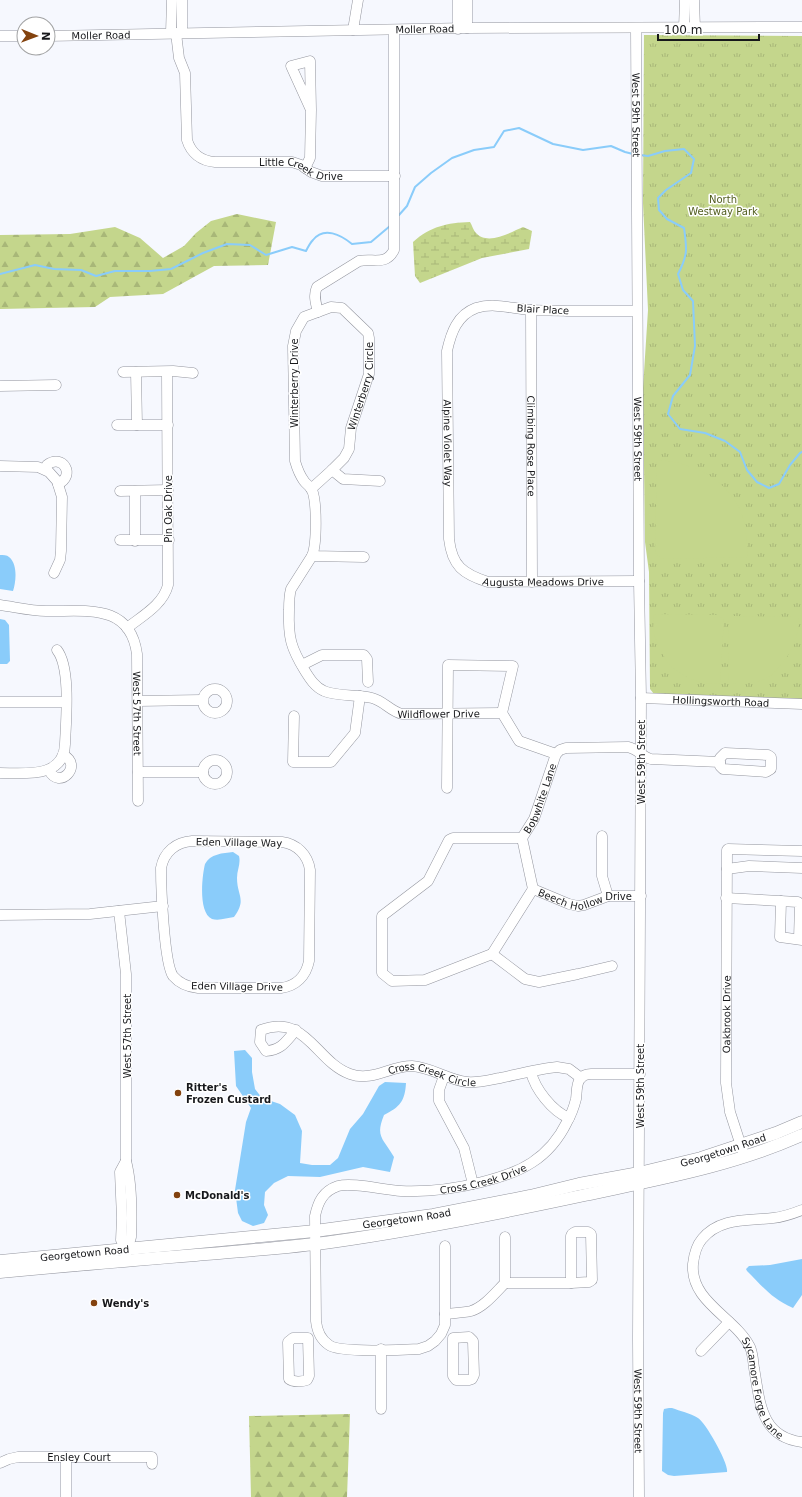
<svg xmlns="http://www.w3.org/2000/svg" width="802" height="1497" font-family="'DejaVu Sans',sans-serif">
	<defs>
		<pattern id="grass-tufts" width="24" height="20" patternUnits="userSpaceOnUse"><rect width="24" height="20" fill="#c4d68c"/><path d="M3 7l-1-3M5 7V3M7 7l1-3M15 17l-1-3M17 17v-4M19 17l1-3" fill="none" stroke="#a8b778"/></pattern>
		<pattern id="forest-firs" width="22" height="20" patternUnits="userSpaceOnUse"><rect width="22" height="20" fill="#c4d68c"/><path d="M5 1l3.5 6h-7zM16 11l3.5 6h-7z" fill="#a8b778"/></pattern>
		<pattern id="wetland-marsh" width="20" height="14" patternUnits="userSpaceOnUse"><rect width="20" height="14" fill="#c4d68c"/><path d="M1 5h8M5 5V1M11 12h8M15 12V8" fill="none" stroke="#a8b778"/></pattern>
	</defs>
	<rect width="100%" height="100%" fill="#f6f8fe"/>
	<path fill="url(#grass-tufts)" d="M644,35L802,36V700L654,694L650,689L649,572L645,542L643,388L648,310L643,203Z"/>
	<path fill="url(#forest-firs)" d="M237,214L276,222L268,265L214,266L163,294L110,297L95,307L0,309V235L70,234L115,227L140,238L163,258L184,246L196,233L211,221Z
		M350,1414L347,1497H251L249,1416Z"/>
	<path fill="url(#wetland-marsh)" d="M470,222C472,225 473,230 476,233C488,246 511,232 523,227L532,231L529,249L482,258L420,283L415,276L413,242C431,226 447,223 470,222Z"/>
	<path fill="#c4d68c" d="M657,460C690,461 728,479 741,512C746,525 747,543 748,557L662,559L655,553Z
		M654,614L718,615L724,620L720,683L705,684L688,678L670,666L659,648L653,631Z
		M733,616L799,617C799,637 792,653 779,667C776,670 773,674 770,676C759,684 741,684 728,684L729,620Z"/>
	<path fill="#8accfa" d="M0,555C3,555 7,555 9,557C18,564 16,582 13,591L0,589Z
		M0,619L5,620L9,625L10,661L7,664H0Z
		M233,852L239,856C241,864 237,870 237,878C237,896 247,899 234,917C227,918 219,921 212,919C198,913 202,876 205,864C210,854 223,853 233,852Z
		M245,1050L252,1058V1072L255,1089L262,1098L280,1104L295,1115L302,1131L300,1163L312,1165H330L338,1158L350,1129L363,1114L379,1086L385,1082L406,1083C405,1101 400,1107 384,1115C375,1137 383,1138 394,1157L390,1172L363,1167L320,1177L288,1176L274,1183L265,1192L264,1205L268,1215L264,1223L253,1226L242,1221L238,1213L235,1190L246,1122L251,1108L236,1086L234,1051Z
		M802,1259V1295L793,1308C771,1298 764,1288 747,1271L746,1269L749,1266L770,1265Z
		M669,1408H672C680,1411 690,1413 698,1418C706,1423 729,1464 727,1472L674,1476L668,1475L662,1471L663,1413L664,1409Z"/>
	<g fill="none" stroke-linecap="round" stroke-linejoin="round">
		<path stroke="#8accfa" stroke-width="2" d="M640,155L648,156L665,151L684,149L694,159L691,173L666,190L658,198L659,210L667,219L684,228C687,249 688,255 678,274L683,290L693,301L695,346L690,375L673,396L668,414L680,429L705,433L725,441L740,452L747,470L757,482L769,488L779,484L790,465L800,453L802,452
			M399,215L407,206L415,187L431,173L452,158L474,150L494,147L504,131L519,128L553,144L583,150L611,146L625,152L633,154
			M0,274L35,265L54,269L81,270L96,276L115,271H150L171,269L203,253L227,244L250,245L266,255L292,247L306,251C308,247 310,243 313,240C324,226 341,235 352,244L371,242L390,226"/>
		<defs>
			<g id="minor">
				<path d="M182,0V33"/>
				<path d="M694,0L695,28"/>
				<path d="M467,28V0"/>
				<path id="s1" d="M636,28L639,581L641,698L638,1339L639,1497"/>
				<path d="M684,28L685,0"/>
				<path d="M458,29V0"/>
				<path d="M353,30L358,0"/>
				<path d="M171,33L172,0"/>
				<path id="s2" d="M176,33L179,58L185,73L187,140C191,153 201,161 215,162H292L301,165L311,172L322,176H395"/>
				<path d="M0,36H24"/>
				<path id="s3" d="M48,36L467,28L802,27"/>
				<path d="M305,168L310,158L311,110L291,66L310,61L311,110"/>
				<path id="s4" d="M531,310L532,582"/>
				<path id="s5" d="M637,311C614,311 590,311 567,311C555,310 543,311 531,310C512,309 495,302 476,308C457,315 451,333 447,351L449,539C452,566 463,574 488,582L639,581"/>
				<path d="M318,312C316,304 313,295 317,287L359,261C373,258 386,266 394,250V30"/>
				<path d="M123,372L173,371L193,373"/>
				<path d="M136,372L137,425"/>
				<path d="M0,386L56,385"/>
				<path d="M117,425H168"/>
				<path d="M0,466L38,467L49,472L57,481L62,497L61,551L60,560L54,573"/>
				<path d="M45,469L47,465C63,453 76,476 58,484"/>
				<path id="s6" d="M332,470L344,458L349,449L351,428L369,374V338L368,333L342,308L331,307L304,317L296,331L293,346L295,461C297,468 299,474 304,481C306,484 310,486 312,490C317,502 317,544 312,556L364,557"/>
				<path d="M311,489L332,470L343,479L380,481"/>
				<path d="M120,491L168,490"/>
				<path d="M120,540H169"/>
				<path d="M135,541V491"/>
				<path id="s7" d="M312,556L291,589C289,596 289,603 289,610C288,638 291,648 305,671C310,679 315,687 324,691C339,697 357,694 372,698C384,701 390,711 402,714L502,713"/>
				<path id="s8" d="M0,605C15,607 31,611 46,611C84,612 130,602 137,654L138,801"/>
				<path d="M127,628C142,616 163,605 168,585L167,372"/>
				<path d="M302,665L322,655H364L367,659L368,682"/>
				<circle cx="215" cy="701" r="12"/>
				<path id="s9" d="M641,698L802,704"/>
				<path d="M138,701L202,700"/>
				<path d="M0,702H66"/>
				<path d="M502,713L519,741L556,754"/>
				<path d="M294,716L293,762H331L355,733L360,696"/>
				<path d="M725,753L768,755L771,757V769L766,772L723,769L720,766V758Z"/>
				<circle cx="215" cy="772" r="12"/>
				<path d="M49,770C59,791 84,765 63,755"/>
				<path d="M138,772H203"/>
				<path d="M0,773C24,773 64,779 65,744C66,720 71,668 57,650"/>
				<path d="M447,788L448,665L513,666L502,713"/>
				<path d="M602,836V876L608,896"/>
				<path d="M522,838H453L449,840L428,881L382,916V973L392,981L425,980L492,954L533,889"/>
				<path d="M192,841L282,842C297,844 308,855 310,870L309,961C306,976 296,986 281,988H198C188,987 179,983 173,976C164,963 161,887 161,868C164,852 176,842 192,841Z"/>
				<path d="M727,869L749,866L802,868"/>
				<path id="s10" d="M533,889L522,838L534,819L556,754L560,750L566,748L628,747C638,749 642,757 651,759L720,762"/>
				<path id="s11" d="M533,889L569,904L578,906L584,905L608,896H641"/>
				<path d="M726,898L798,902L800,904L799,939"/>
				<path d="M781,901L780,937L802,940"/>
				<path d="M119,911L126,974V1161C132,1184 132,1213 131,1237C130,1243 126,1248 126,1255"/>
				<path d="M0,915L90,914L163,906"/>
				<path d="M492,954L525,979L539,982L578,974L612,966"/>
				<path id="s12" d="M296,1030C286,1041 282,1050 266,1051L260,1042L261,1030C306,1013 316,1062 350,1074C372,1082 390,1066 412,1066C431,1067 448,1080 467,1082C479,1083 489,1080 500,1078C519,1074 538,1069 557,1067L569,1069L581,1078"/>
				<path d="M531,1072C535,1089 552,1111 569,1118"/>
				<path d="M444,1076L439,1090V1101L464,1148L473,1184"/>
				<path id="s13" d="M743,1152L730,1112L726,1083L727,850L728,849L802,851"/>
				<path id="s14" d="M802,1210C792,1214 783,1217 773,1218C748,1221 720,1217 702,1239C696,1246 694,1255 693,1264C690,1302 735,1317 750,1347C753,1354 753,1361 754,1368C760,1401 760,1437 802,1442"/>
				<path d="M575,1232H588L591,1234L592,1280L589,1282L571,1283V1236L572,1234Z"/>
				<path id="s15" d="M445,1246V1325L441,1334L435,1341L428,1346L419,1349C403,1350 339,1353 329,1345C320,1339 317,1331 316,1321L315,1216C318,1202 323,1191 338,1186C352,1182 384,1190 401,1191C428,1192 455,1189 482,1182C520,1173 549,1159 567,1122C571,1115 574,1107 576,1099C577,1093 576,1084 580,1079C583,1075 586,1074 591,1074H640"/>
				<path d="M126,1249L121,1240L122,1218L120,1172L126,1161"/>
				<path d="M505,1283H571"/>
				<path d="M445,1314C453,1313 463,1313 471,1311C484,1307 495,1293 505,1283V1237"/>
				<path d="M469,1337L473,1341L474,1375L472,1379L469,1380H456L453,1376V1338Z"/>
				<path d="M293,1338H308L309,1376L307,1380C302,1382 293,1382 289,1379L288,1342Z"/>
				<path d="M381,1349V1409"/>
				<path d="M701,1351L729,1322"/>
				<path d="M66,1457V1497"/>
				<path id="s16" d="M0,1463L9,1459L18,1457H152V1464"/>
			</g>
			<g id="major">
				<path id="s17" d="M0,1261L315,1231L433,1215L530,1196L579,1184L639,1173L701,1158L776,1133L802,1122"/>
				<path d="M0,1272C65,1266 131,1260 196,1255C241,1251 286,1248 331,1242C416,1230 501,1213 585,1195C659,1179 733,1166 802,1135"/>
			</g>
		</defs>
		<use href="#minor" stroke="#94969f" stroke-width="11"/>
		<use href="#major" stroke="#94969f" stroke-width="13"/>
		<use href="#minor" stroke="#fff" stroke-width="10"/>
		<use href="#major" stroke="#fff" stroke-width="12"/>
	</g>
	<g fill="#83420e" stroke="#fff" stroke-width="1.5">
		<circle cx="178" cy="1093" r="4"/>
		<circle cx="177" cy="1195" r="4"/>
		<circle cx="94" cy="1303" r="4"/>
	</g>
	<g text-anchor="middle" stroke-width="3" stroke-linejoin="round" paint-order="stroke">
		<g font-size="10" fill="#17181b" stroke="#fff">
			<text dy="4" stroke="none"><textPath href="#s3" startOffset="377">Moller Road</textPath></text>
			<text dy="4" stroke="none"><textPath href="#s3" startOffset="53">Moller Road</textPath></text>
			<text dy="4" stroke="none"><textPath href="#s1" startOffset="87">West 59th Street</textPath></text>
			<text dy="4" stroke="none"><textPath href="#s2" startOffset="234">Little Creek Drive</textPath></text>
			<text transform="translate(543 309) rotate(3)" y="4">Blair Place</text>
			<text transform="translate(294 383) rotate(-90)" y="4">Winterberry Drive</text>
			<text dy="4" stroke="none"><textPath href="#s6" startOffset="92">Winterberry Circle</textPath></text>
			<text dy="4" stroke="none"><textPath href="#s1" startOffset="411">West 59th Street</textPath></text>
			<text dy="4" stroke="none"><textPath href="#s5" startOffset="308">Alpine Violet Way</textPath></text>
			<text dy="4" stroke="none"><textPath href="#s4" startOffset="136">Climbing Rose Place</textPath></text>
			<text transform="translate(168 509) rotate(-90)" y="4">Pin Oak Drive</text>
			<text dy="4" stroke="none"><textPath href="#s5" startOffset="522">Augusta Meadows Drive</textPath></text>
			<text dy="4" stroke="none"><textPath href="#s9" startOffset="80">Hollingsworth Road</textPath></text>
			<text dy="4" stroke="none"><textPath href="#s7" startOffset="272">Wildflower Drive</textPath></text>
			<text dy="4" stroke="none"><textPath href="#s8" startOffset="220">West 57th Street</textPath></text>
			<text transform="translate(641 762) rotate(-90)" y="4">West 59th Street</text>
			<text dy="4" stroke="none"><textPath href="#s10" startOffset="96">Bobwhite Lane</textPath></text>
			<text transform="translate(239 842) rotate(1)" y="4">Eden Village Way</text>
			<text dy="4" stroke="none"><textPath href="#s11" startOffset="55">Beech Hollow Drive</textPath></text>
			<text transform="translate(237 986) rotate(1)" y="4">Eden Village Drive</text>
			<text dy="4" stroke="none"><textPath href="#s13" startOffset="140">Oakbrook Drive</textPath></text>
			<text transform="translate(127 1036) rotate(-90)" y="4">West 57th Street</text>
			<text dy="4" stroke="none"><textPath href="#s12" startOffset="251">Cross Creek Circle</textPath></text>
			<text transform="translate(640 1086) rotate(-90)" y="4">West 59th Street</text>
			<text dy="4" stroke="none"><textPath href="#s17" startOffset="733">Georgetown Road</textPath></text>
			<text dy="4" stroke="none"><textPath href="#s15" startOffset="527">Cross Creek Drive</textPath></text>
			<text dy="4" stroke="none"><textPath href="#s17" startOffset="409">Georgetown Road</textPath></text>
			<text dy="4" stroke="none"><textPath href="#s17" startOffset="85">Georgetown Road</textPath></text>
			<text dy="4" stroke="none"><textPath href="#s14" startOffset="281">Sycamore Forge Lane</textPath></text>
			<text dy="4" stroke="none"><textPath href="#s1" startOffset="1383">West 59th Street</textPath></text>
			<text dy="4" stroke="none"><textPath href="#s16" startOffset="80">Ensley Court</textPath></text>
		</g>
		<g font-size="10" fill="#515d1e" stroke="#fff">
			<text x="723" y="203">North<tspan x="723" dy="12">Westway Park</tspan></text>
		</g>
		<g font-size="10" font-weight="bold" fill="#17181b" stroke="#fff" text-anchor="start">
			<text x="186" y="1091">Ritter's<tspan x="186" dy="12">Frozen Custard</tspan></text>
			<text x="185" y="1199">McDonald's</text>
			<text x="102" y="1307">Wendy's</text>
		</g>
	</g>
	<g transform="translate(36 36) rotate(91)"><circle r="19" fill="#ffffff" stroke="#a2a3a4"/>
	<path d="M0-3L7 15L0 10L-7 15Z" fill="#83420e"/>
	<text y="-6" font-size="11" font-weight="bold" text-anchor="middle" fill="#17181b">N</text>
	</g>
	<path d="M658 34v6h101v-6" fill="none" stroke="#17181b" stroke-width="2"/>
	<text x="664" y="34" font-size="12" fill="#17181b" stroke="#ffffff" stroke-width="3" paint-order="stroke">100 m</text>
</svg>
